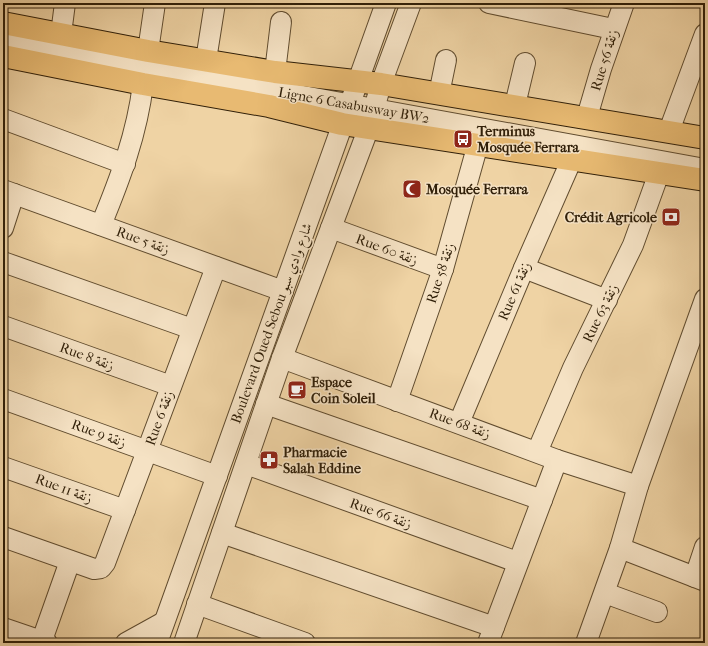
<svg xmlns="http://www.w3.org/2000/svg" width="708" height="646" font-family="'IM FELL French Canon',Amiri,serif">
  <rect width="100%" height="100%" fill="#efd3a4"/>
  <filter id="stains"><feTurbulence type="fractalNoise" baseFrequency=".005" numOctaves="4"/><feColorMatrix values="0 0 0 0 .2 0 0 0 0 .09 0 0 0 0 .02 0 0 0 .5 -.17"/></filter>
  <radialGradient id="worn" r=".72"><stop offset=".6" stop-color="#630" stop-opacity="0"/><stop offset="1" stop-color="#630" stop-opacity=".3"/></radialGradient>
  <g fill="none" stroke-linecap="round" stroke-linejoin="round">
    <g stroke="#604c2f" stroke-width="22">
      <g id="minor">
        <path d="M489 3 613 29"/>
        <path d="M61 34 65 3"/>
        <path d="M3 39 72 54 705 169"/>
        <path d="M148 51 155 3"/>
        <path d="M206 60 215 3"/>
        <path d="M275 72 281 22"/>
        <path d="M439 94 446 60"/>
        <path d="M515 105 525 63"/>
        <path d="M587 117 601 69 624 3"/>
        <path d="M3 119 125 164"/>
        <path d="M669 131 705 34"/>
        <path d="M3 190 283 291"/>
        <path d="M101 225C120 179 137 134 143 84"/>
        <path d="M3 228 14 194"/>
        <path d="M331 228 443 269"/>
        <path d="M3 262 192 329"/>
        <path d="M524 268 607 300"/>
        <path d="M3 326 171 386"/>
        <path d="M282 358 557 460 638 486"/>
        <path d="M3 399 217 476"/>
        <path d="M397 401 443 269 478 144"/>
        <path d="M266 404 542 500"/>
        <path d="M459 423 524 268 571 161"/>
        <path d="M537 452 573 368 633 245 659 173"/>
        <path d="M246 464 517 562"/>
        <path d="M3 467 125 510"/>
        <path d="M222 533 494 627"/>
        <path d="M3 537 94 569 101 568 105 563 216 267"/>
        <path d="M620 548 705 581"/>
        <path d="M695 577 705 547"/>
        <path d="M605 593 657 612"/>
        <path d="M197 604 305 643"/>
        <path d="M3 628 47 643"/>
        <path d="M41 643 70 561"/>
        <path d="M126 643 164 622"/>
        <path d="M157 643 386 3"/>
        <path d="M184 643 282 358 369 127 381 84 411 3"/>
        <path d="M488 643 557 460"/>
        <path d="M586 643 620 548 638 486 705 299"/>
      </g>
    </g>
    <g stroke="#301f08" stroke-width="24">
      <g id="major">
        <path d="M3 23 148 51 275 72 381 84 705 138"/>
        <path d="M3 56 143 84 269 106 342 124 705 180"/>
      </g>
    </g>
    <use href="#minor" stroke="#f5e2c4" stroke-width="20"/>
    <use href="#major" stroke="#e8ba72" stroke-width="22"/>
  </g>
  <defs>
    <g id="bus-square" transform="scale(1)"><rect x="-9" y="-9" width="18" height="18" rx="4" fill="#8f2418" stroke="#f5e2c4"/><path d="M-5-6H5V4H4V6H2V4H-2V6H-4V4H-5ZM-3.5-4V0h7V-4ZM-3.5 1.2v1.5H-2V1.2ZM2 1.2v1.5H3.5V1.2Z" fill="#fff"/></g>
    <g id="mosque-square" transform="scale(1)"><rect x="-9" y="-9" width="18" height="18" rx="4" fill="#8f2418" stroke="#f5e2c4"/><path d="M3.5-4.9A6 6 0 1 0 3.5 4.9A5 5 0 1 1 3.5-4.9Z" fill="#fff"/></g>
    <g id="bank-square" transform="scale(1)"><rect x="-9" y="-9" width="18" height="18" rx="4" fill="#8f2418" stroke="#f5e2c4"/><path d="M-6-4H6V4H-6ZM0-2.3a2.3 2.3 0 1 0 0 4.6a2.3 2.3 0 1 0 0-4.6Z" fill="#fff"/></g>
    <g id="cafe-square" transform="scale(1)"><rect x="-9" y="-9" width="18" height="18" rx="4" fill="#8f2418" stroke="#f5e2c4"/><path d="M-5.5-4.5H6V0H3Q3 3.5 0 3.5H-2.5Q-5.5 3.5-5.5 0ZM3-3.2v2h1.7v-2ZM-6 4.5H4V6H-6Z" fill="#fff"/></g>
    <g id="pharmacy-square" transform="scale(1)"><rect x="-9" y="-9" width="18" height="18" rx="4" fill="#8f2418" stroke="#f5e2c4"/><path d="M-2-6h4v4h4v4h-4v4h-4v-4h-4v-4h4Z" fill="#fff"/></g>
  </defs>
  <g fill-rule="evenodd">
    <use href="#bus-square" x="463" y="139"/>
    <use href="#mosque-square" x="412" y="189"/>
    <use href="#bank-square" x="671" y="217"/>
    <use href="#cafe-square" x="297" y="390"/>
    <use href="#pharmacy-square" x="269" y="460"/>
  </g>
  <g text-anchor="middle" stroke-width="3" stroke-linejoin="round" paint-order="stroke">
    <g font-size="14" fill="#301f08" stroke="#f5e2c4">
      <text transform="translate(604 60) rotate(-73)" y="5">Rue 56 زنقة</text>
      <text transform="translate(354 105) rotate(10)" y="5">Ligne 6 Casabusway BW2</text>
      <text transform="translate(143 240) rotate(20)" y="5">Rue 5 زنقة</text>
      <text transform="translate(387 249) rotate(20)" y="5">Rue 60 زنقة</text>
      <text transform="translate(440 273) rotate(-72)" y="5">Rue 58 زنقة</text>
      <text transform="translate(514 291) rotate(-67)" y="5">Rue 61 زنقة</text>
      <text transform="translate(600 313) rotate(-64)" y="5">Rue 63 زنقة</text>
      <text transform="translate(271 323) rotate(-70)" y="5">Boulevard Oued Sebou شارع وادي سبو</text>
      <text transform="translate(87 356) rotate(20)" y="5">Rue 8 زنقة</text>
      <text transform="translate(159 418) rotate(-70)" y="5">Rue 6 زنقة</text>
      <text transform="translate(460 423) rotate(20)" y="5">Rue 68 زنقة</text>
      <text transform="translate(99 433) rotate(20)" y="5">Rue 9 زنقة</text>
      <text transform="translate(64 488) rotate(20)" y="5">Rue 11 زنقة</text>
      <text transform="translate(381 513) rotate(20)" y="5">Rue 66 زنقة</text>
    </g>
    <g font-size="14" font-weight="bold" fill="#301f08" stroke="#f5e2c4" text-anchor="start">
      <text x="477" y="136">Terminus<tspan x="477" dy="16">Mosquée Ferrara</tspan></text>
      <text x="426" y="194">Mosquée Ferrara</text>
      <text x="657" y="222" text-anchor="end">Crédit Agricole</text>
      <text x="311" y="387">Espace<tspan x="311" dy="16">Coin Soleil</tspan></text>
      <text x="283" y="457">Pharmacie<tspan x="283" dy="16">Salah Eddine</tspan></text>
    </g>
  </g>
  <rect width="708" height="646" fill="none" stroke="#efd3a4" stroke-width="16"/>
  <rect x="4" y="4" width="700" height="638" fill="none" stroke="#301f08" stroke-width="2"/>
  <rect x="8" y="8" width="692" height="630" fill="none" stroke="#301f08"/>
  <rect width="100%" height="100%" filter="url(#stains)"/>
  <rect width="100%" height="100%" fill="url(#worn)"/>
</svg>
